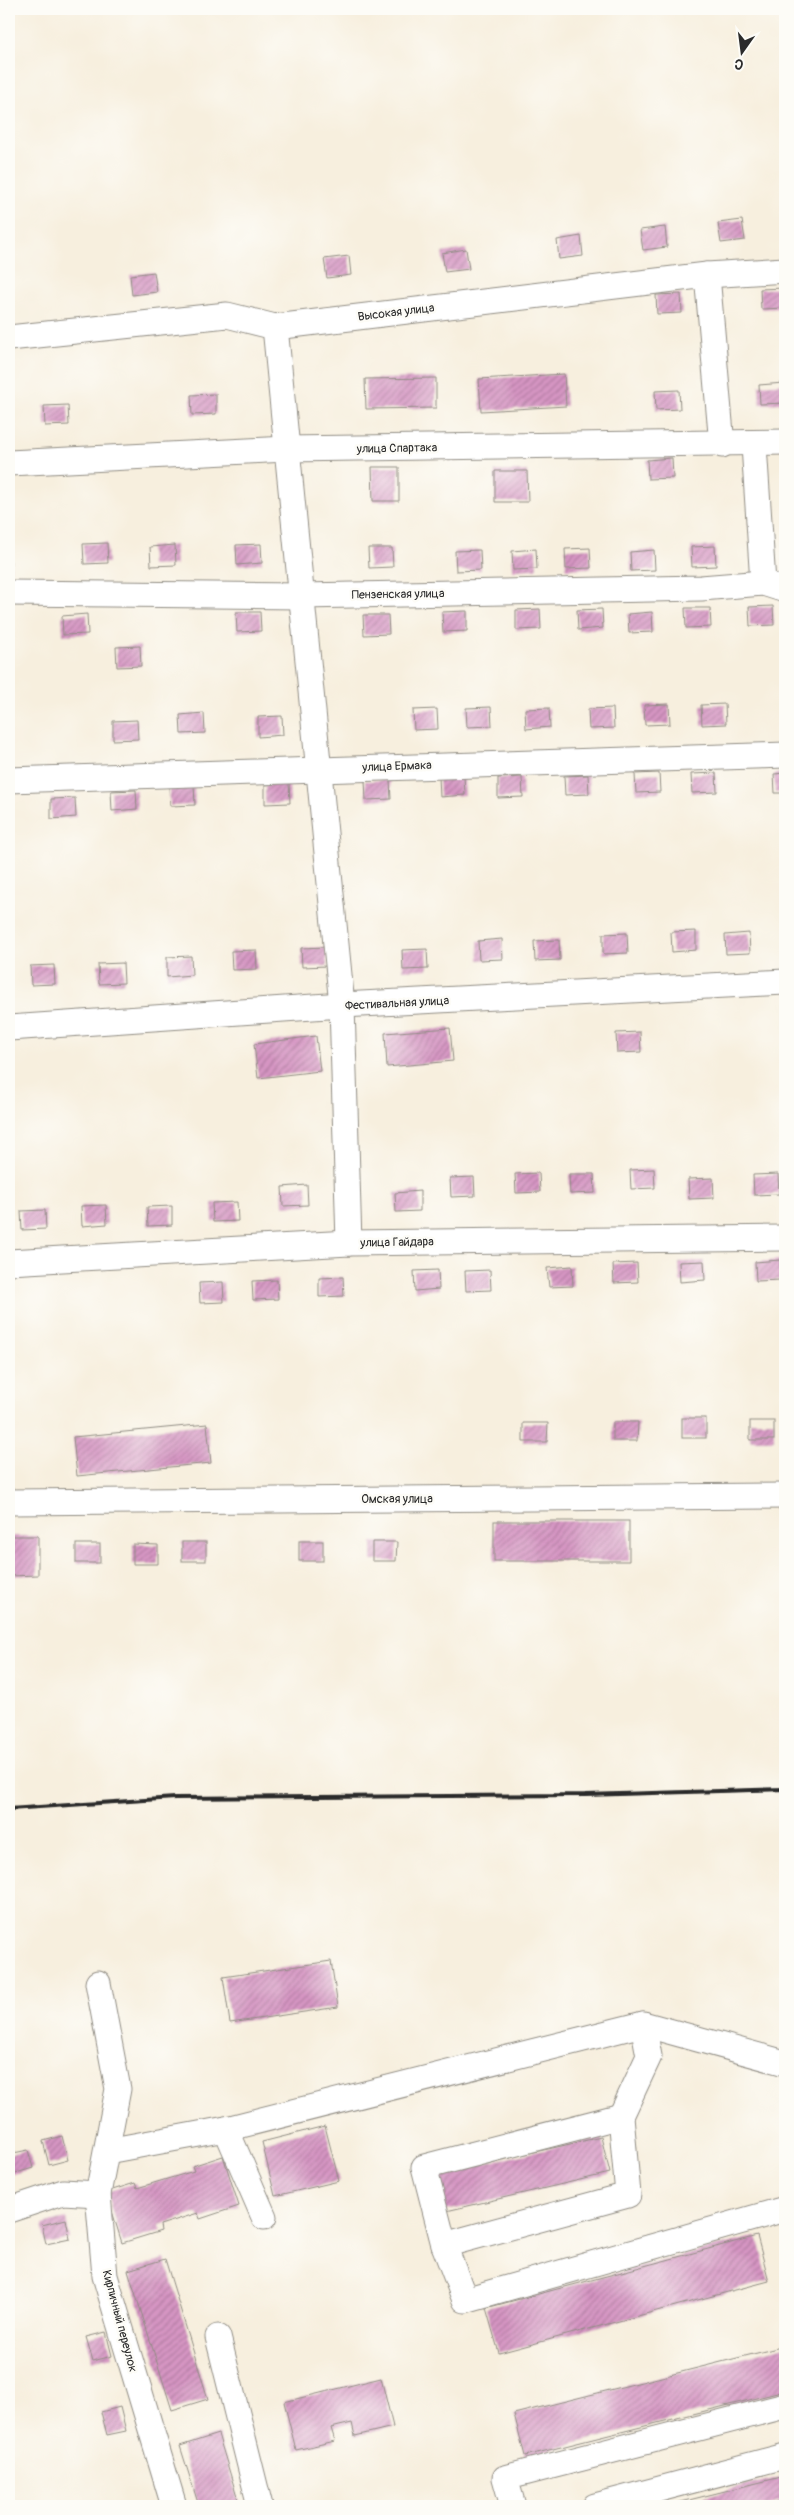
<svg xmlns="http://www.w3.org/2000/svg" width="794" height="2515" font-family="Pangolin,sans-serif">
  <defs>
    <pattern id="building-hatch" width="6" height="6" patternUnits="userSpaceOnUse" patternTransform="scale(1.25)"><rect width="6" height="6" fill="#d695c3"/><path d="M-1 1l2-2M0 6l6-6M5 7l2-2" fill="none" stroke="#ae7a9f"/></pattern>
  </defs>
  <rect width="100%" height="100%" fill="#fdfcf7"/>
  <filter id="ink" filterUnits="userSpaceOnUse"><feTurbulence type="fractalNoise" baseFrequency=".02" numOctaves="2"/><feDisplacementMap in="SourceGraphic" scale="10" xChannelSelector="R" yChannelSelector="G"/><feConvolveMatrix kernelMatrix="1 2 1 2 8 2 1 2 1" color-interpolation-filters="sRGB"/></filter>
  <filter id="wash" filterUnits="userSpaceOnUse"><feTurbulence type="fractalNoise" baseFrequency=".0096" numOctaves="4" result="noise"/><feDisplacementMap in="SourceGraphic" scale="20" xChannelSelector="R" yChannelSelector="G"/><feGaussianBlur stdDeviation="1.12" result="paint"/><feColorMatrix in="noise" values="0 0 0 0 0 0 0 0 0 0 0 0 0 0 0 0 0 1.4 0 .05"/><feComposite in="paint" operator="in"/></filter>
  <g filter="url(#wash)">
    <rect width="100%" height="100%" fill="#f7efde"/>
    <g id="blocks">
      <g fill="url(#building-hatch)">
        <path d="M742 220 745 240 721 243 718 223Z"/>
        <path d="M665 227 667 247 643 250 640 230Z"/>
        <path d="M581 236 583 256 559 259 557 240Z"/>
        <path d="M466 249 469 269 445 272 442 253Z"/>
        <path d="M349 256 351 275 327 278 324 259Z"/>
        <path d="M154 272 157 292 132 295 130 275Z"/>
        <path d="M785 288V308L761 309 760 289Z"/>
        <path d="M681 294 682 313 657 314 656 295Z"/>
        <path d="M564 374 566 406 481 411 479 379Z"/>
        <path d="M436 378V408L366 409 365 379Z"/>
        <path d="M784 383 785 403 760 404 759 385Z"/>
        <path d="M679 390 680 409 656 410 655 391Z"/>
        <path d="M216 394V414L192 415 191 395Z"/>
        <path d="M68 405 69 425 45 426 44 406Z"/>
        <path d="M672 458 673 478 648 479 647 460Z"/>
        <path d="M372 467H399V501H373Z"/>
        <path d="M495 471H527L528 502H495Z"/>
        <path d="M107 543 108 563 84 564 83 544Z"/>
        <path d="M261 544 262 563 237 565 236 545Z"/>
        <path d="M175 545 176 565 151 566 150 547Z"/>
        <path d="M715 546 716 566 692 567 691 547Z"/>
        <path d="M9 548H10L11 570H9Z"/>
        <path d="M368 548H392L393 567 369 568Z"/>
        <path d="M590 548 591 568 566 569 565 549Z"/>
        <path d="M536 549 537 569 513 570 512 551Z"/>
        <path d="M480 550 481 570 456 571 455 551Z"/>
        <path d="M654 550 655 570 631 571 630 552Z"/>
        <path d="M773 606 774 625 750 626 749 607Z"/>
        <path d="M685 608H710L711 627 686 628Z"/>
        <path d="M540 609 541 629 516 630V610Z"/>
        <path d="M602 609 603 628 578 630 577 610Z"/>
        <path d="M467 611V631L443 632 442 612Z"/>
        <path d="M236 612H260L261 631 237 632Z"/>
        <path d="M652 612 653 632 629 633 628 614Z"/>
        <path d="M9 613H12L13 633H9Z"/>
        <path d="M87 614 88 634 63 635 62 616Z"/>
        <path d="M363 615H388L389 634 364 635Z"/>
        <path d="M140 646 141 666 117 667 116 647Z"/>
        <path d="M669 704 670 724 645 725 644 705Z"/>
        <path d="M725 704 726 724 702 725 701 705Z"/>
        <path d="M491 707 492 726 467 727 466 708Z"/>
        <path d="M549 708 550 727 526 729 525 709Z"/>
        <path d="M613 708 614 728 589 729 588 709Z"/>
        <path d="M437 709 438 729 414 730 413 710Z"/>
        <path d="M204 713 205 733 181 734 180 715Z"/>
        <path d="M282 716 283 735 258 737V717Z"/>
        <path d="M137 720 138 739 113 740V721Z"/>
        <path d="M659 773 660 792 636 793 635 774Z"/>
        <path d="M716 773 717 792 692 793 691 774Z"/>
        <path d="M785 773V793H775L774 774Z"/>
        <path d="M588 775 589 794 565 795 564 776Z"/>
        <path d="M464 776 465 795 440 797 439 777Z"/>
        <path d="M522 777 523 797 498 798V778Z"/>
        <path d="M390 780 391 799 366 800 365 781Z"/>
        <path d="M289 783 290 803 265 804V785Z"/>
        <path d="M194 785 195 805 170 806 169 787Z"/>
        <path d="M136 790 137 809 112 811 111 791Z"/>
        <path d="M75 798 76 817 51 819V799Z"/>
        <path d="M696 931V950L672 952 671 932Z"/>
        <path d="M627 933 628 953 603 954V934Z"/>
        <path d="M749 933 750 953 726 954 725 935Z"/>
        <path d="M502 939 503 959 479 960 478 941Z"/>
        <path d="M559 940 560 960 535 961 534 941Z"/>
        <path d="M326 947 327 966 302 967 301 948Z"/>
        <path d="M427 949 428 969 403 970 402 950Z"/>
        <path d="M256 950 257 969 232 970 231 951Z"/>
        <path d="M191 956 192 975 167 977V957Z"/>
        <path d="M123 963 124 983 99 984 98 964Z"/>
        <path d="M54 965 55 984 31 985 30 966Z"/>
        <path d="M450 1028 453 1061 387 1067 385 1033Z"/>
        <path d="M640 1032 641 1052 617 1053 616 1033Z"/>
        <path d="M316 1036 320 1071 258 1078 254 1044Z"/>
        <path d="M654 1169 655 1188 631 1189 630 1170Z"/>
        <path d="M539 1173 540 1192 516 1193 515 1174Z"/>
        <path d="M569 1174H594L595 1193 570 1194Z"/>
        <path d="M778 1174 779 1194 754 1195 753 1175Z"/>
        <path d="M474 1177 475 1196 451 1197 450 1178Z"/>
        <path d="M713 1178 714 1198 689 1199 688 1179Z"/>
        <path d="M307 1185 308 1205 283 1206 282 1187Z"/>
        <path d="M420 1191V1211L396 1212 395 1193Z"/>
        <path d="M237 1202 238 1221 213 1222 212 1203Z"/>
        <path d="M106 1205 107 1224 82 1226 81 1206Z"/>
        <path d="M172 1206V1225L148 1226 147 1207Z"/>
        <path d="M45 1210 46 1229 22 1230 21 1211Z"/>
        <path d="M780 1260 781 1280 756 1281 755 1262Z"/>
        <path d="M704 1261 705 1280 680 1282 679 1262Z"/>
        <path d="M637 1263 638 1282 614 1283 613 1264Z"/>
        <path d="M572 1266 573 1286 549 1287 547 1268Z"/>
        <path d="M438 1270 439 1289 415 1291 414 1271Z"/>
        <path d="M490 1270 491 1290 466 1291 465 1271Z"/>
        <path d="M343 1277 344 1296 319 1297V1278Z"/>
        <path d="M277 1280 278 1299 253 1300 252 1281Z"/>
        <path d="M223 1282 224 1302 200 1303 199 1283Z"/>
        <rect x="682" y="1418" width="24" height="20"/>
        <rect x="750" y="1421" width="24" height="19"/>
        <path d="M613 1422H638L637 1441H613Z"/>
        <path d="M523 1423H548L547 1442H523Z"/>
        <path d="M207 1424 211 1463 77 1476 73 1437Z"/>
        <rect x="494" y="1521" width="135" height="40"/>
        <path d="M9 1536H38V1575L9 1576Z"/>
        <rect x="299" y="1541" width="24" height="20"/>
        <rect x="182" y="1542" width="24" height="19"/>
        <path d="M372 1542H397L396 1561H372Z"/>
        <rect x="76" y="1544" width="24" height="19"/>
        <path d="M133 1544 158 1545V1564H133Z"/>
        <path d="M331 1961 338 2007 230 2023 223 1977Z"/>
        <path d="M325 2126 339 2181 275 2196 262 2142Z"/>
        <path d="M62 2136 68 2160 49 2165 43 2141Z"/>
        <path d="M601 2137 610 2173 442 2212 433 2175Z"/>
        <path d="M28 2150 33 2168 9 2175V2154Z"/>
        <path d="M223 2156 239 2206 200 2219 198 2213 160 2225 161 2231 122 2243 106 2192 135 2183 137 2188 194 2171 192 2166Z"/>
        <path d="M66 2219 70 2239 46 2244 42 2225Z"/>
        <path d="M757 2236 769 2281 499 2353 486 2308Z"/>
        <path d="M165 2259 208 2399 172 2410 128 2270Z"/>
        <path d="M9 2268 13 2281 9 2282Z"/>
        <path d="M106 2332 112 2356 93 2361 86 2337Z"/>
        <path d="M785 2346V2391L525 2456 514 2414Z"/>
        <path d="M381 2378 393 2427 355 2436 352 2423 331 2428 335 2441 296 2450 284 2402Z"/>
        <path d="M120 2407 126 2431 107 2435 101 2412Z"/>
        <path d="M218 2434 240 2506H199L180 2446Z"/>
        <path d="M785 2476V2501L765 2506H665Z"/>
      </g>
    </g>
  </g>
  <g filter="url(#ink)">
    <use href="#blocks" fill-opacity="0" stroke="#918d84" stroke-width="1"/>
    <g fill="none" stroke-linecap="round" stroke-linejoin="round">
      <g stroke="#918d84" stroke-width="27">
        <g id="minor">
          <path d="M707 275 722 445"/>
          <path d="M275 327 342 1005 349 1243"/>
          <path d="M9 338 227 315 275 327 707 275 785 270"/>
          <path d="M754 445 763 583"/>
          <path d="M9 463 287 449 785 442"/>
          <path d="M9 593 303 596 701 588 763 583 785 590"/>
          <path d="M9 780 785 755"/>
          <path d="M9 1028 342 1005 785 982"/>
          <path d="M9 1262 349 1243 785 1238"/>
          <path d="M9 1502 785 1496"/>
          <path d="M98 1983 118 2089 98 2194 105 2276 174 2506"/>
          <path d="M643 2024 649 2056 621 2116 628 2195 444 2245 465 2300 785 2209"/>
          <path d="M226 2129 264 2217"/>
          <path d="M107 2151 226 2129 643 2024 785 2063"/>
          <path d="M9 2210 63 2192 98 2194"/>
          <path d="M444 2245 424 2167 621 2116"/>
          <path d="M218 2337 260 2506"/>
          <path d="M513 2506 505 2478 785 2406"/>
          <path d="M595 2506 785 2456"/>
        </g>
      </g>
      <use href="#minor" stroke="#fff" stroke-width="25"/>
      <path stroke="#2b2b2b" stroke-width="4" d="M9 1809 175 1798 586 1795 785 1789"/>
    </g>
  </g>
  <g text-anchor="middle" stroke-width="5" stroke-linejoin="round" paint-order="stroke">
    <g font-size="12" fill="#2b2b2b" stroke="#fdfcf7">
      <text transform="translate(396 312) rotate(-7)" y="4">Высокая улица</text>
      <text transform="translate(397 448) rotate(-1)" y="4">улица Спартака</text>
      <text transform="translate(398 594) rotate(-1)" y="4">Пензенская улица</text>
      <text transform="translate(397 766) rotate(-2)" y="4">улица Ермака</text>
      <text transform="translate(397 1003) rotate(-3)" y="4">Фестивальная улица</text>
      <text transform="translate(397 1242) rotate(-1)" y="4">улица Гайдара</text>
      <text x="397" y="1503">Омская улица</text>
      <text transform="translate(120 2321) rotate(75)" y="4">Кирпичный переулок</text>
    </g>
  </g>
  <rect width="794" height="2515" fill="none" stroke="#fdfcf7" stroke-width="30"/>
  <g transform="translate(742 52) rotate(194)" stroke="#fdfcf7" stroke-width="4" paint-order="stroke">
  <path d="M0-4L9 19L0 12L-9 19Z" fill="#2b2b2b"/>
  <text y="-8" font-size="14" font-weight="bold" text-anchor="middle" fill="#2b2b2b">С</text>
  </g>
</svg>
